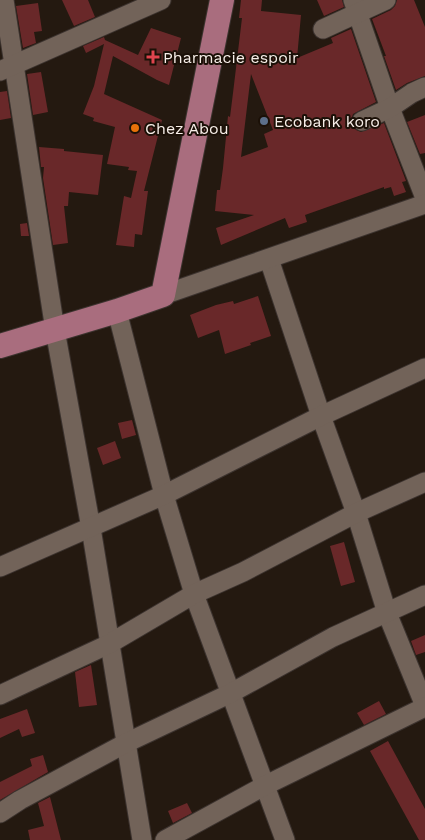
<svg xmlns="http://www.w3.org/2000/svg" width="425" height="840" font-family="'Work Sans',sans-serif">
  <rect width="100%" height="100%" fill="#241910"/>
  <g fill="#692829" fill-rule="evenodd">
    <path d="M62 0H88L95 17 74 26Z"/>
    <path d="M241 0H262L261 11 301 15 297 58 333 43 331 38 351 29 376 102 353 114 351 120 352 125 356 130 361 132 384 123 406 181 402 182 406 192 394 196 391 187 384 189V187L305 215 307 222 289 228 285 218 221 245 216 228 254 215 215 211 217 190H220L223 168 228 116 230 117 233 93 242 18H239ZM251 74 273 130 264 134 268 147 241 157Z"/>
    <path d="M317 0H342L344 7 324 16Z"/>
    <path d="M397 0H414L425 27V76L407 83 396 90 384 56H386L372 19 391 10 395 6Z"/>
    <path d="M38 3 42 31 34 32 36 43 23 48 16 6Z"/>
    <path d="M151 28 181 38 169 85 157 80 113 56 104 94 162 120 144 191H148L142 235 135 234 134 247 116 245 124 196 131 198 137 171 128 170 129 167 107 164 115 127 93 121 94 118 83 114 94 86 104 44 86 53 83 46 104 37 105 40 138 55Z"/>
    <path d="M41 72 48 112 33 115 27 74Z"/>
    <path d="M7 91 11 118 0 120V92Z"/>
    <path d="M425 115V153L420 154 407 122Z"/>
    <path d="M39 147 64 149V151L103 155 98 195 69 192 68 206H64L68 243 53 245 43 178 44 167H41Z"/>
    <path d="M27 223 29 236H21L20 224Z"/>
    <path d="M258 296 271 336 250 343 251 345 225 354 219 330 198 338 190 315 216 305 233 301 234 304Z"/>
    <path d="M132 420 136 435 122 439 118 423Z"/>
    <path d="M115 441 121 458 103 465 97 448Z"/>
    <path d="M344 542 355 582 341 586 330 546Z"/>
    <path d="M425 635V652L416 655 411 641Z"/>
    <path d="M91 665 97 705 79 707 75 672Z"/>
    <path d="M379 701 386 714 364 725 357 713Z"/>
    <path d="M27 709 35 733 22 737 19 729 0 738V719Z"/>
    <path d="M388 741 425 809V840H419L370 751Z"/>
    <path d="M43 755 48 772 0 800V782L32 766 30 759Z"/>
    <path d="M50 797 61 840H30L28 830 44 826 38 803Z"/>
    <path d="M187 803 192 813 173 823 168 811Z"/>
  </g>
  <g fill="none" stroke-linecap="round" stroke-linejoin="round">
    <g stroke="#3c332f" stroke-width="21">
      <g id="minor">
        <path d="M4 0 55 330 91 528 142 840"/>
        <path d="M353 0 390 108 425 198"/>
        <path d="M323 29 386 0"/>
        <path d="M0 71 161 0"/>
        <path d="M362 121 390 108 412 93 425 87"/>
        <path d="M269 259 321 416 356 513 387 613 425 706"/>
        <path d="M163 295 425 204"/>
        <path d="M117 311 164 495 194 594 285 840"/>
        <path d="M0 567 164 495 321 416 425 368"/>
        <path d="M0 695 109 644 194 594 243 572 356 513 425 482"/>
        <path d="M0 813 20 800 126 743 231 693 333 637 425 595"/>
        <path d="M165 840 264 786 425 707"/>
      </g>
    </g>
    <g stroke="#3c332f" stroke-width="26">
      <path id="major" d="M0 346 117 311 163 295 222 0"/>
    </g>
    <use href="#minor" stroke="#726359" stroke-width="19"/>
    <use href="#major" stroke="#a96d7e" stroke-width="24"/>
  </g>
  <path fill="#e0444e" stroke="#1b1007" stroke-width="2" d="M150.5 49.5h5v5h5v5h-5v5h-5v-5h-5v-5h5z"/>
  <circle fill="#5c6f8a" stroke="#1b1007" stroke-width="2" cx="264" cy="121" r="5"/>
  <circle fill="#e8710a" stroke="#1b1007" stroke-width="2" cx="135" cy="128" r="5"/>
  <g text-anchor="middle" stroke-width="4" stroke-linejoin="round" paint-order="stroke">
    <g font-size="16" fill="#f7eee8" stroke="#1b1007" text-anchor="start">
      <text x="163" y="63">Pharmacie espoir</text>
      <text x="274" y="127">Ecobank koro</text>
      <text x="145" y="134">Chez Abou</text>
    </g>
  </g>
</svg>
